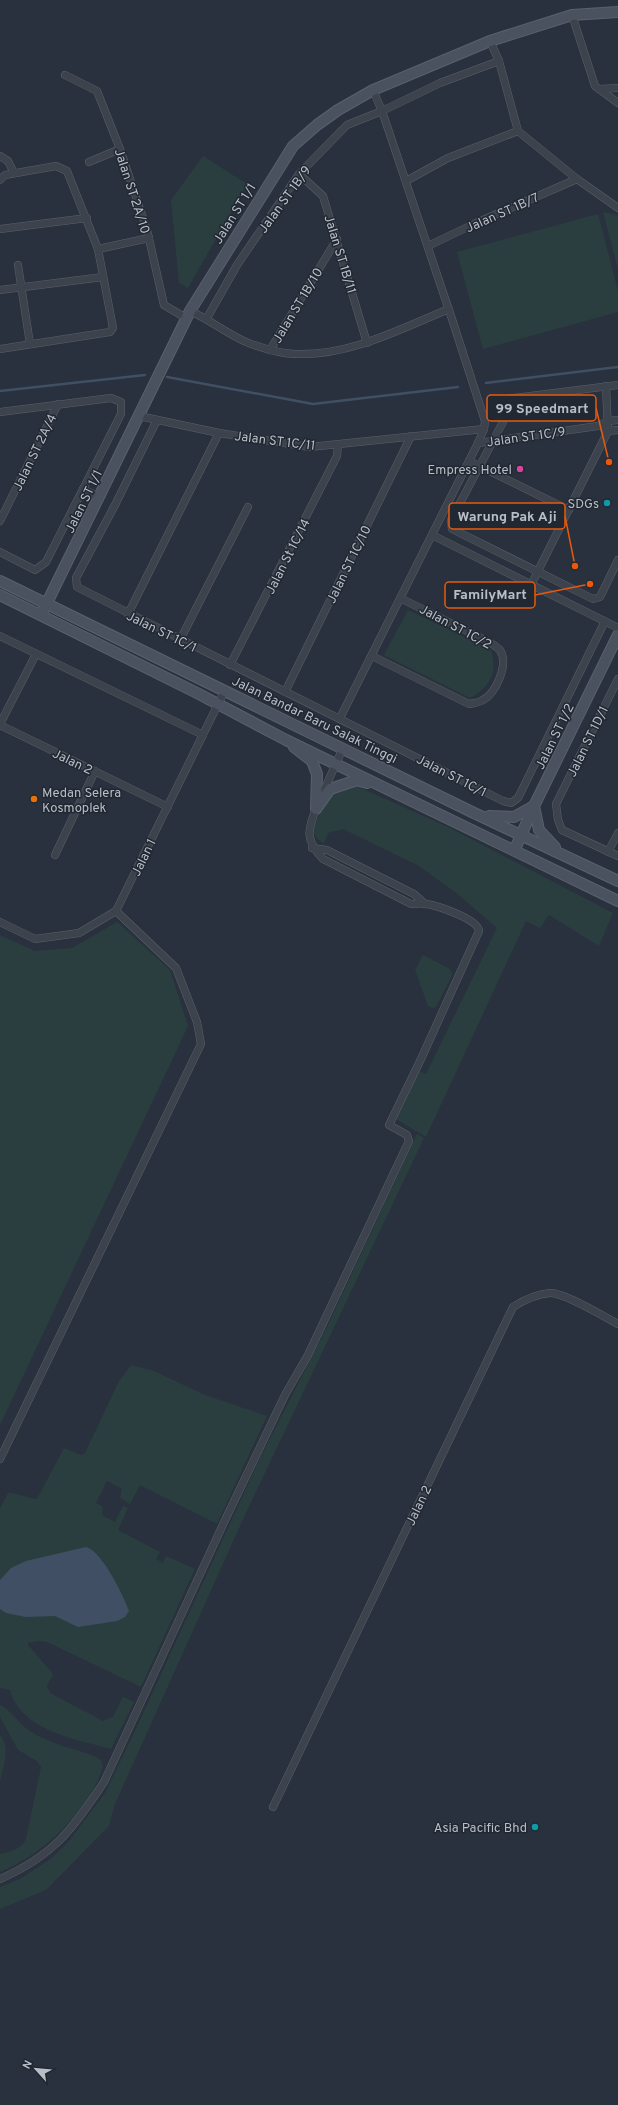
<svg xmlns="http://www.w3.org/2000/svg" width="618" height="2105" font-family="Overpass,sans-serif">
  <rect width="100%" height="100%" fill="#28313d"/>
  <g fill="#2b3e3f">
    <path d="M203 156 247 184 188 288 179 283 171 200Z"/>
    <path d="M603 212 618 215V269Z"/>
    <path d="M598 214 618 291V312L483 349 457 252Z"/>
    <path d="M408 610 491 650C498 673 490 687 470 698L384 655Z"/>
    <path d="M352 784 448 827 613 913 599 946 549 915 540 928 526 921 426 1137 396 1119 419 1071 426 1074 497 928 455 892 419 866 343 829 328 833 324 844C321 842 315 837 314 833 312 827 327 797 332 793 337 789 346 786 352 784Z"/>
    <path d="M117 922 170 970 188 1026 0 1425V935L35 951 72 948Z"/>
    <path d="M423 955 450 969 452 975 436 1007 433 1008 428 1006 415 970Z"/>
    <path d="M417 1134 424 1138 244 1517 115 1804 109 1826 46 1890 0 1909V1887L20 1879 52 1858 69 1841 105 1793 134 1733 260 1458 328 1325Z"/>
    <path d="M131 1365 154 1371 205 1395 267 1416 217 1524 140 1485 130 1504 120 1498 122 1489 107 1481 96 1503 103 1507 102 1515 115 1522 123 1506 128 1508 118 1530 160 1552 156 1559 163 1563 166 1556 195 1569 141 1687 47 1642 38 1641 28 1643V1645L53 1674 47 1686 50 1693 103 1721 113 1717 123 1697 134 1702 111 1749C76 1739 21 1731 10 1690L0 1688V1508L8 1493C18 1493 27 1498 37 1499L64 1448 81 1455 85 1453 119 1381Z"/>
    <path d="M0 1705C8 1707 20 1725 30 1731 49 1744 73 1748 94 1756L101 1760 103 1766C91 1810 41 1856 0 1872V1854C11 1851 21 1850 26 1839L41 1767 37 1761 18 1750 0 1717Z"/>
    <path d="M0 1735C11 1748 3 1767 0 1782Z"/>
  </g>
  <path fill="#404f64" d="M86 1547C102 1551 123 1595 129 1611L125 1617 117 1621 78 1627 55 1616 26 1617 6 1613 0 1609V1580L11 1568 26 1561Z"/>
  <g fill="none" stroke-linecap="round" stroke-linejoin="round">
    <g stroke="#404f64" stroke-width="2.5">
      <path d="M167 377 313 404 458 387"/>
      <path d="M486 383 618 367"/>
      <path d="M0 391 145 375"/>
    </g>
    <g stroke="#5a616b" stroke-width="8">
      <g id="street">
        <path d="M572 15 595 86 618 103"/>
        <path d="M490 41 499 61 518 131 577 179 618 208"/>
        <path d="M65 75 97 91 120 149 147 230 164 305 186 318"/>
        <path d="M599 89 618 88"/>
        <path d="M0 156 8 161 14 173"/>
        <path d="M89 162 120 149"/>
        <path d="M299 174 323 196 367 343"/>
        <path d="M0 180 5 175 56 166 67 171 98 249 113 328 110 332 0 349"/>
        <path d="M406 181 448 158 518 131"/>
        <path d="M0 229 87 218"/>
        <path d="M428 246 476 223 577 179"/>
        <path d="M98 249 149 238"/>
        <path d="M18 265 30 344"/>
        <path d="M0 290 103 277"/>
        <path d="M190 311C211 320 231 337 251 344 265 349 281 354 296 354 350 356 400 329 449 309"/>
        <path d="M207 318 237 265 299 174 347 125 382 111 440 83 499 61"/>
        <path d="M270 350 337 239"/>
        <path d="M618 385 498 400 503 422 451 520 452 529 593 599 600 597 618 560"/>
        <path d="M0 412 111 398 121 402V414L83 489 99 497"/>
        <path d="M139 416 219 433 310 447 484 429"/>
        <path d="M157 420 115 505 76 578 77 587 503 801 511 803 518 798 605 621"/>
        <path d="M604 429 608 431 618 430"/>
        <path d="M478 443 598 426 608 421 618 420"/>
        <path d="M469 461 569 510"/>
        <path d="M0 521 58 404"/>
        <path d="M432 535 618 628"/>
        <path d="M0 552 35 570 46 562 83 489"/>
        <path d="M531 585 608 431 606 386"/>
        <path d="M128 614 219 433"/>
        <path d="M0 636 203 735"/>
        <path d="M180 640 248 507"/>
        <path d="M372 656 469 704C473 703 478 703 481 701 496 695 509 664 500 650 497 647 491 643 487 641L400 598"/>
        <path d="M230 665 337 456 338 445"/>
        <path d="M618 679 556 804 558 820 562 830 618 856"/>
        <path d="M285 692 411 436"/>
        <path d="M340 718 478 443 484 429 485 421 452 319 382 111 373 90"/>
        <path d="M0 724 36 654"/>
        <path d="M0 725 168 807"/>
        <path d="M321 797 343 748"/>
        <path d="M312 848 327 850 414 894 425 904"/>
        <path d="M608 852 618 833"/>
        <path d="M55 855 95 771"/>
        <path d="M0 922 35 939 79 933 116 911 225 690"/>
        <path d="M0 1459 201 1044 197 1022 176 968 116 911"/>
        <path d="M273 1807 513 1307C524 1300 536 1294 550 1293 563 1292 605 1317 618 1324"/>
        <path d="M0 1879C53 1856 73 1829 104 1782L226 1518 285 1395 308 1355 409 1141 407 1135 389 1125 421 1059 479 931C478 919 438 906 427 904 421 903 416 904 411 904L323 859C304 839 308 830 317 806"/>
      </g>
    </g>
    <g stroke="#5a616b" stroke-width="12">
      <g id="secondary">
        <path d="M0 581 474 813 618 881"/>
        <path d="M0 595 197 693 286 740 618 901"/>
        <path d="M41 615 190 311 293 146 317 125 338 110 373 90 490 41 572 15 618 12"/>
        <path d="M294 747 312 761 317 774 316 807"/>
        <path d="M534 806 539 830 555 847"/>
        <path d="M316 809 330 789 357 780 367 783"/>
        <path d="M489 816 514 817 534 806"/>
        <path d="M515 849 534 806 618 635"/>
      </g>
    </g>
    <use href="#street" stroke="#3c434d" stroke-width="7"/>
    <use href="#secondary" stroke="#4a5260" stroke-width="10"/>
  </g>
  <circle fill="#d1479c" stroke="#212832" stroke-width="1.5" cx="520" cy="469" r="4"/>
  <g fill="#0f9aa8" stroke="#212832" stroke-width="1.5">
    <circle cx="607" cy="503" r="4"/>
    <circle cx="535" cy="1827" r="4"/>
  </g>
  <circle fill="#e8710a" stroke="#212832" stroke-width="1.5" cx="34" cy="799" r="4"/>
  <g text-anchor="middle" stroke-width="3" stroke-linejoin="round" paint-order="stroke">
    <g font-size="13" fill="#b8bec8" stroke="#212832">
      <text transform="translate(133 191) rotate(72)" y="5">Jalan ST 2A/10</text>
      <text transform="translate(284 199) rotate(-54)" y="5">Jalan ST 1B/9</text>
      <text transform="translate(502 212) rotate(-24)" y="5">Jalan ST 1B/7</text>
      <text transform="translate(234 213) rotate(-58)" y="5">Jalan ST 1/1</text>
      <text transform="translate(341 254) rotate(73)" y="5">Jalan ST 1B/11</text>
      <text transform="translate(297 305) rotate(-59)" y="5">Jalan ST 1B/10</text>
      <text transform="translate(526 436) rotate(-8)" y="5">Jalan ST 1C/9</text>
      <text transform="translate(275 440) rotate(7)" y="5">Jalan ST 1C/11</text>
      <text transform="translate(34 452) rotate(-64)" y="5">Jalan ST 2A/4</text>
      <text transform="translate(83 501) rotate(-64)" y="5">Jalan ST 1/1</text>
      <text transform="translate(287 556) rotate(-63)" y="5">Jalan St 1C/14</text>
      <text transform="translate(348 564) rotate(-64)" y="5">Jalan ST 1C/10</text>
      <text transform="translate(456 626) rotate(28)" y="5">Jalan ST 1C/2</text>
      <text transform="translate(162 631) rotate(26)" y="5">Jalan ST 1C/1</text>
      <text transform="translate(315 719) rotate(26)" y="5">Jalan Bandar Baru Salak Tinggi</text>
      <text transform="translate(554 736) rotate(-64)" y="5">Jalan ST 1/2</text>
      <text transform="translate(587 741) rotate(-64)" y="5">Jalan ST 1D/1</text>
      <text transform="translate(73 761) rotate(26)" y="5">Jalan 2</text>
      <text transform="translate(452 775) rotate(27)" y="5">Jalan ST 1C/1</text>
      <text transform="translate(143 857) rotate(-64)" y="5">Jalan 1</text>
      <text transform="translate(418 1505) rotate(-64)" y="5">Jalan 2</text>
    </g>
    <g font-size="13" fill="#b8bec8" stroke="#212832" text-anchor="end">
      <text x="512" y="474">Empress Hotel</text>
      <text x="599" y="508">SDGs</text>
      <text x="42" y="797" text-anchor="start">Medan Selera<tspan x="42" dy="15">Kosmoplek</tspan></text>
      <text x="527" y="1832">Asia Pacific Bhd</text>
    </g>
  </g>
  <path fill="none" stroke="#e8590c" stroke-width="1.5" d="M609 462L596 408M575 566L565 516M590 584L535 595"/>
  <g fill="#e8590c" stroke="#212832" stroke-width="1.5">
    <circle cx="609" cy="462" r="4"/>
    <circle cx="575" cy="566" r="4"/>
    <circle cx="590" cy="584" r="4"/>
  </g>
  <g fill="#212832" stroke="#e8590c" stroke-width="1.5">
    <rect x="487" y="395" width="109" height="26" rx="4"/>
    <rect x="449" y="503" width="116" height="26" rx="4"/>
    <rect x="445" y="582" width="90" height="26" rx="4"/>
  </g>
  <g font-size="14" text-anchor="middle" font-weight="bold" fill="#b8bec8">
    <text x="542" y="413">99 Speedmart</text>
    <text x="507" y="521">Warung Pak Aji</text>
    <text x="490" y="599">FamilyMart</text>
  </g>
  <g transform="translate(36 2069) rotate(297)" stroke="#212832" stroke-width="3" paint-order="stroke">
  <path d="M0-3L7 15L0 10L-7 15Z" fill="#b8bec8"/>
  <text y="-6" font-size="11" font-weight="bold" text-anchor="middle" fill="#b8bec8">N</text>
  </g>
</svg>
